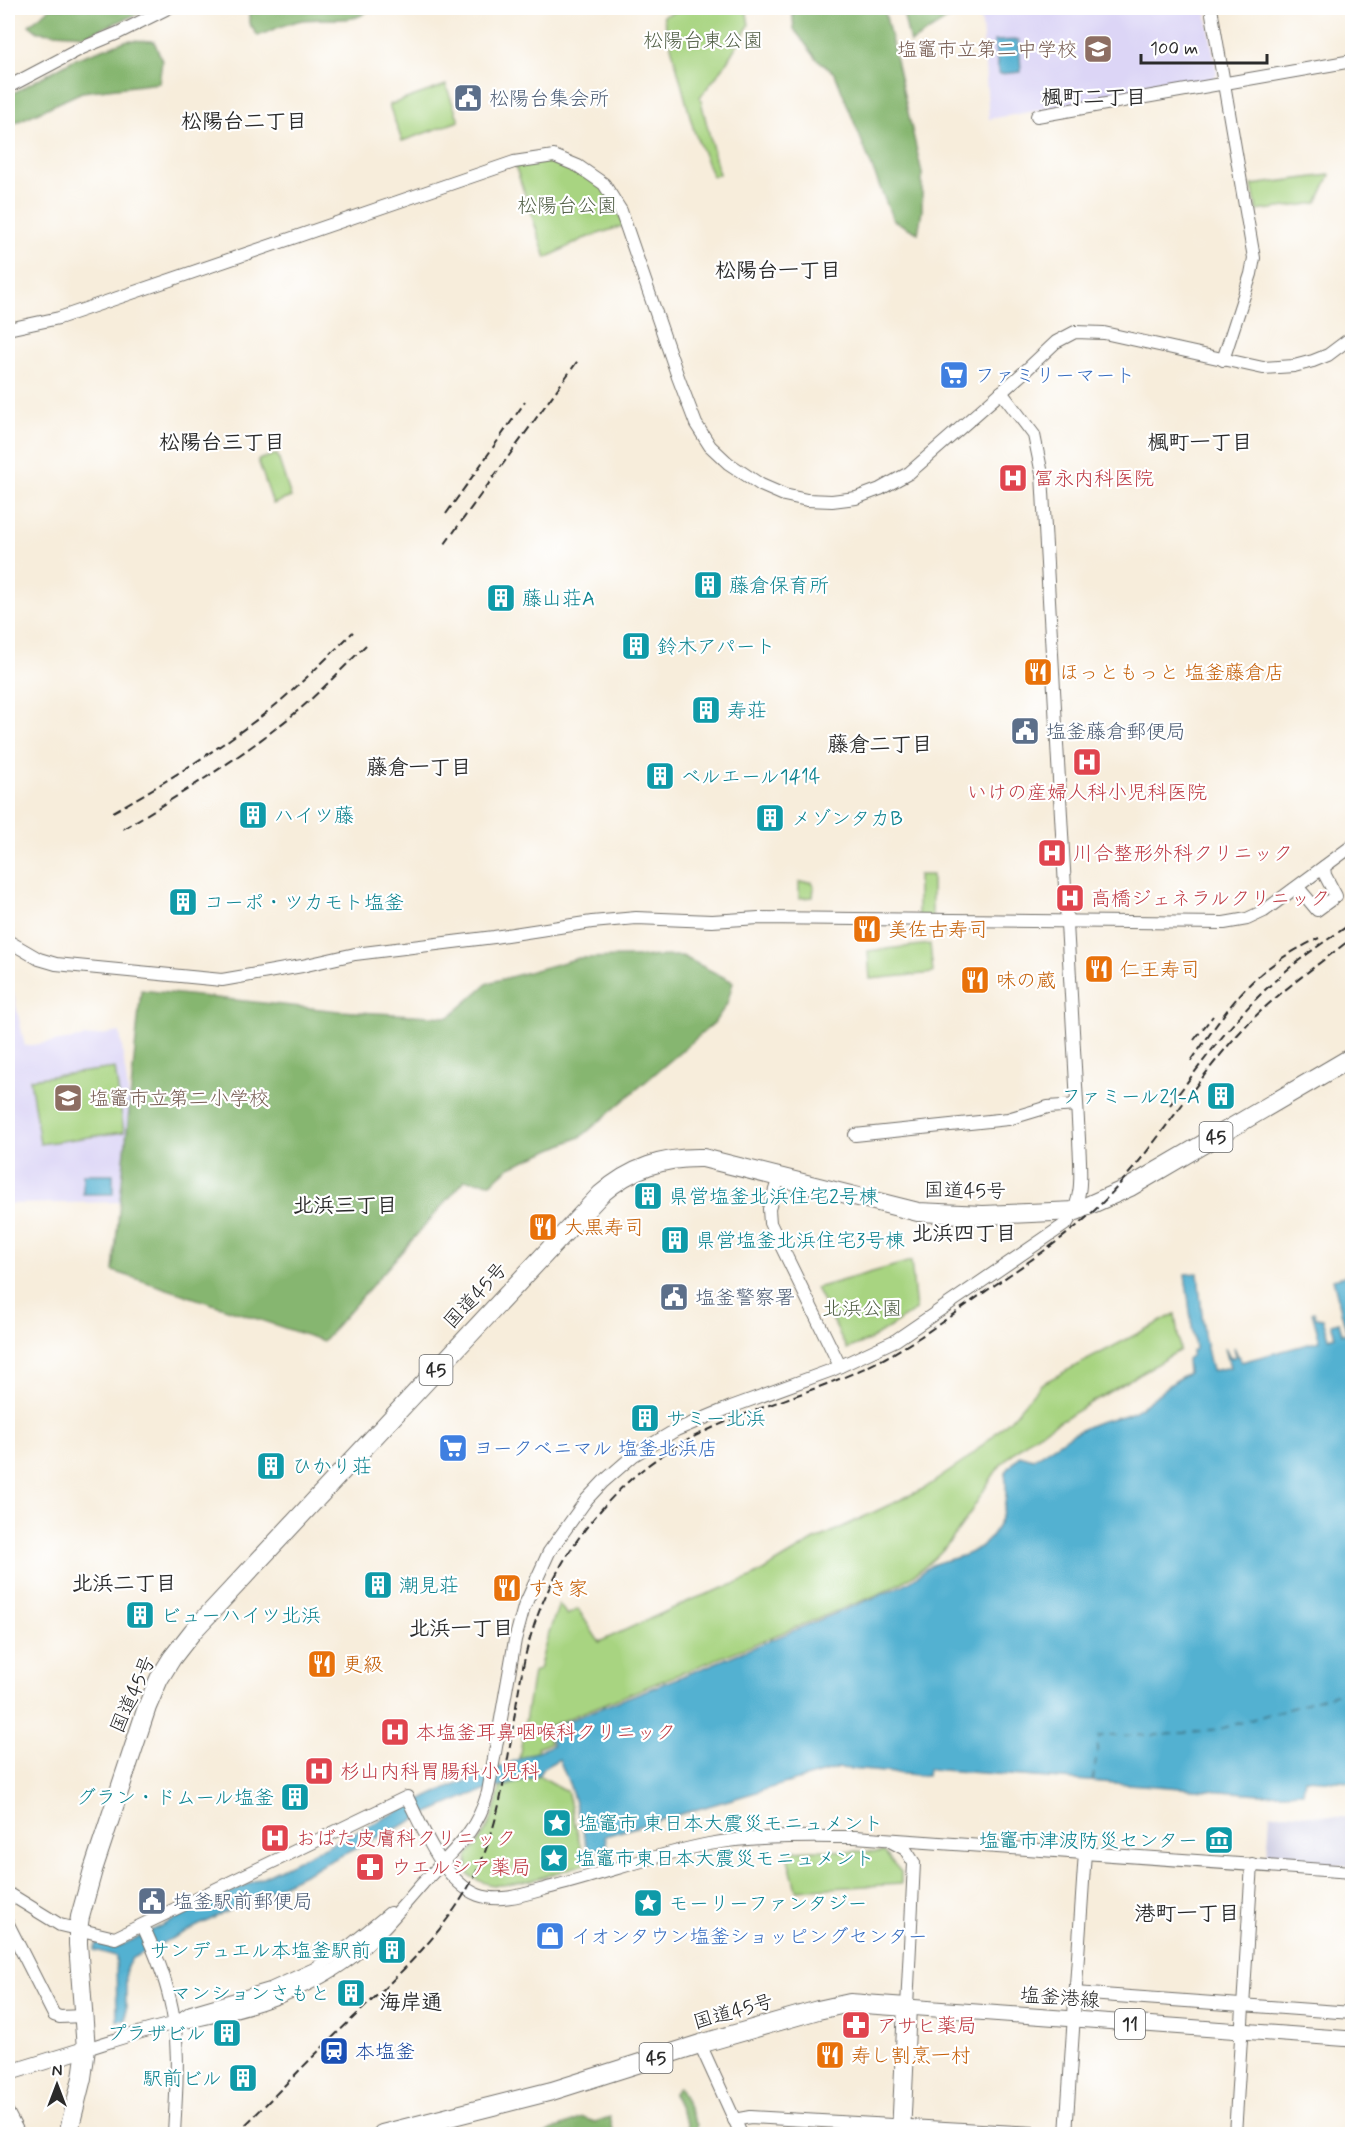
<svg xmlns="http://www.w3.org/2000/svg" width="1360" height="2142" font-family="Mynerve,'Klee One',sans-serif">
  <rect width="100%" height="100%" fill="#fff"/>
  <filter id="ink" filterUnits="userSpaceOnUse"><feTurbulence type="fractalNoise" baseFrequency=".0167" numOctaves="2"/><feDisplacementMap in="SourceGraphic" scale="12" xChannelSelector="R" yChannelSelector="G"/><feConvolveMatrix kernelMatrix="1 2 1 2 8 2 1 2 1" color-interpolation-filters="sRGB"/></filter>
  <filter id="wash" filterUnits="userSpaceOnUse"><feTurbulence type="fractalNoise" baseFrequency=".008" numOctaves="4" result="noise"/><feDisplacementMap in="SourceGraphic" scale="24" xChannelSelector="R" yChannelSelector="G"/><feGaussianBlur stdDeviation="1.35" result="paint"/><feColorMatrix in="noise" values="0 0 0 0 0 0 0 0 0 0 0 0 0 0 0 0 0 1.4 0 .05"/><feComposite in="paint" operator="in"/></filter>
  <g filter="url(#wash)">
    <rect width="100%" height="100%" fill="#f7eddb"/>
    <g fill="#dcd5f6">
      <path d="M977 8H1205L1217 73 1212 81 989 119 982 24Z"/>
      <path d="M8 990 13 992 25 1046 120 1032 134 1137 119 1202 8 1204Z"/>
    </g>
    <g fill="#c2c1dc">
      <path d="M1284 1813 1352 1818V1866L1267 1860 1270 1815Z"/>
      <path d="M1352 1939V2009L1348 2008Z"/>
    </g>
    <g fill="#a8d481" stroke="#6a8056" stroke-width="1.5">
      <path d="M686 8H746L749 25 723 68 700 97 719 174 713 177 694 131 663 16Z"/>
      <path d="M446 85 459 121 402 141 389 105Z"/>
      <path d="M554 156 604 184 625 225 583 239 546 258 514 162Z"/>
      <path d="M1330 175 1317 203 1257 211 1252 185Z"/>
      <path d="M277 454 291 497 273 504 258 460Z"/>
      <rect x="918" y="875" width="14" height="45"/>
      <path d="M799 882H811L814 886 813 897 799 898Z"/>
      <path d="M930 944 933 973 870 979 868 951Z"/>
      <path d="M115 1068 124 1132 40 1144 30 1079Z"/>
      <path d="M911 1261 916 1310 870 1340 847 1349 816 1288Z"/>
      <path d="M1175 1314 1180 1350 1031 1438C1021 1447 1009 1455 1000 1466 986 1484 976 1505 963 1524 941 1557 914 1579 879 1594L544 1728 550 1743 537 1748 538 1751 519 1759 533 1672 539 1670 547 1638 559 1604 567 1615 578 1609 599 1642 691 1600 751 1578 813 1541 925 1488 966 1460 1010 1420 1041 1384Z"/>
      <path d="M540 1776 567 1791 585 1864C561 1871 518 1887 494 1885 484 1884 476 1879 468 1875L467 1857C488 1831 493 1821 500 1788Z"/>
      <path d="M816 1850 884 1852 901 1872V1884L796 1890 786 1851Z"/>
    </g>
    <g fill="#86b66f" stroke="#58704d" stroke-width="1.5">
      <path d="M51 8H152L86 35 38 32 29 25Z"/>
      <path d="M249 8H370C357 27 318 15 298 21 284 24 271 31 258 36L249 23Z"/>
      <path d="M450 8H503L474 15 450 16Z"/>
      <path d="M792 8H884L922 173V211L918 233 893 220 835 74 816 58 794 29Z"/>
      <path d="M902 8H964V9L910 43Z"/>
      <path d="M128 40 154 41 162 61 159 83 82 92 8 126V96L75 59Z"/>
      <path d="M682 956 733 982 727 1004 714 1023 582 1136 510 1167 491 1183 465 1180 323 1341 113 1271 141 990 339 1011 449 1017 488 983 579 958Z"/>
      <path d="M679 2087 697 2125 695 2134H686L687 2123 673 2094Z"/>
      <path d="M610 2117 614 2134H545L549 2131 583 2118 595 2122Z"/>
    </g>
    <g fill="#53b1d1" stroke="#3f6e7e" stroke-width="1.5">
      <path d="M1019 40 1021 72 999 74 994 41Z"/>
      <rect x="83" y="1174" width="30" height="20"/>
      <path d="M1198 1273 1204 1335 1212 1371 1230 1367 1225 1348 1230 1358 1236 1356 1234 1347 1241 1362 1320 1341 1312 1313 1314 1312 1316 1318 1323 1319 1329 1338 1335 1336 1331 1324 1339 1322 1342 1334H1347L1333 1279 1352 1274V1782L1305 1779 1303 1792 1260 1794 928 1769 927 1776 839 1768 605 1836 607 1847 589 1852 570 1786 559 1759 543 1768 538 1776 470 1795 428 1813 132 1958 126 1968V2020L117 2021 116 1956 94 1950 96 1943 116 1948 434 1794 553 1745 547 1729 698 1670 888 1592C897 1588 905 1585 913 1579 919 1575 925 1569 932 1565 943 1560 956 1559 967 1554 999 1541 1010 1505 1005 1473L1020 1455 1033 1459C1054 1446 1076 1430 1099 1422 1110 1418 1120 1418 1131 1413 1151 1403 1167 1384 1188 1373L1187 1359 1192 1355V1351L1195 1349 1185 1274Z"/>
    </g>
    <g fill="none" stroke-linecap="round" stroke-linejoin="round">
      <path stroke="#3b616d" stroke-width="1.5" stroke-dasharray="8 6" stroke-linecap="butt" d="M1093 1781 1099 1736 1164 1735 1220 1729 1352 1689"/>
    </g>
  </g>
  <g filter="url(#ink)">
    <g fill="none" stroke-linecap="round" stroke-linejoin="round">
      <g stroke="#726f69" stroke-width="14">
        <g id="minor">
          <path d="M1211 8 1254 258 1251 274 1223 360"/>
          <path d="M8 87 82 48 118 33 168 8"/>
          <path d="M1037 116 1352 61"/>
          <path d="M8 329 59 318 514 162 554 156 578 166 604 184 621 211 678 377 696 424 710 446 728 463 761 485 784 495 807 500 832 501 856 498 880 489 909 473 1022 374 1056 342 1075 332 1104 333 1263 368 1294 366 1313 361 1328 355 1352 337"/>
          <path d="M1293 890 1301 891 1317 910 1336 896 1325 875 1324 867"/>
          <path d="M8 941 39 959 56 964 222 980 302 966 355 954 494 937 592 922 636 918 712 921 759 918 1224 923 1247 919 1264 911 1352 846"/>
          <path d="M855 1135 1008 1119 1048 1107 1077 1105"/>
          <path d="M779 1177 769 1209 770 1223 840 1366"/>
          <path d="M892 1842 905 1849 914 1863 907 2007"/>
          <path d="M8 1893 60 1925 115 1938 407 1797C423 1829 444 1882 478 1895 502 1904 531 1892 555 1886 606 1873 657 1854 709 1844 757 1835 807 1837 855 1837L1352 1872"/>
          <path d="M8 1924 54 2015 60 2017 83 2016"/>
          <path d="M143 1926C154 1950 164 1973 170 2000 181 2044 176 2090 174 2134"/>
          <path d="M1075 1993 1352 2013"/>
          <path d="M176 2022 191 2012 270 1989 314 1969 352 1944 390 1913"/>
          <path d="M700 2044 741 2134"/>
          <path d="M86 2049C115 2040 144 2030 173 2024 181 2022 188 2022 196 2020 250 2009 306 1992 351 1958 379 1936 400 1909 423 1883 451 1853 477 1833 488 1792L515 1640 524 1607 549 1552 587 1499 603 1482 634 1455 676 1430 731 1407 832 1370 896 1340 1067 1223C1085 1197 1080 1170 1079 1139L1042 474 1034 435 1001 392"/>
          <path d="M8 2113 19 2134"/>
          <path d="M734 2120 750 2117 1052 2134"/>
          <path d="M1066 2134 1085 1852"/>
          <path d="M1235 2134 1252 1864"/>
        </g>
      </g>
      <g stroke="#726f69" stroke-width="17">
        <g id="major">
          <path d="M907 2007 1352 2039"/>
          <path d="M8 2073 86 2049"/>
        </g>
      </g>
      <g stroke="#726f69" stroke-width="20">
        <g id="highway">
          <path d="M68 2134 82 2078 86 2049 78 1944V1930L80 1917 93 1870 147 1707 159 1679 172 1658 193 1631 601 1194C631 1168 663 1157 703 1158L918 1212 983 1215 1076 1211 1130 1187 1352 1057"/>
          <path d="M382 2134 552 2091 700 2044 818 2010 850 2003 907 2007 901 2134"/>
        </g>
      </g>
      <use href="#minor" stroke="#fff" stroke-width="12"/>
      <use href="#major" stroke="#fff" stroke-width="15"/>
      <use href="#highway" stroke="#fff" stroke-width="18"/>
      <g stroke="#2b2b2b" stroke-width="2" stroke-dasharray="9 4.5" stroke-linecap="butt">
        <path d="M446 514 525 402"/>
        <path d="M445 544 579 359"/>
        <path d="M113 812C168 781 222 747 272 708 301 684 327 658 353 632"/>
        <path d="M123 829C177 796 231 764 280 725 312 701 339 672 367 644"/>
        <path d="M1194 1040 1213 1016"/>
        <path d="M1191 1061C1211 1033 1231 1001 1256 978 1275 961 1296 949 1319 938"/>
        <path d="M1170 1105C1204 1060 1236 1015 1278 978 1301 957 1327 940 1352 923"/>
        <path d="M236 2134C269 2102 300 2069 333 2037 388 1984 450 1933 481 1862 509 1795 510 1722 526 1653 538 1605 559 1562 590 1523 613 1494 640 1468 672 1449 738 1409 817 1394 885 1358 922 1338 957 1311 992 1287 1029 1261 1069 1236 1101 1204 1153 1152 1191 1086 1241 1031 1274 995 1314 968 1352 938"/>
      </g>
    </g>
  </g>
  <defs>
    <g id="school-square" transform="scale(1.5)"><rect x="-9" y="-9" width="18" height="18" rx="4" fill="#8d6e63" stroke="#fff"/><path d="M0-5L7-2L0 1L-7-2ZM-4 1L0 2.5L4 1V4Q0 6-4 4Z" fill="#fff"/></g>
    <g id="civic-square" transform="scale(1.5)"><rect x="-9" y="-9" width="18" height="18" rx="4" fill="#5c6f8a" stroke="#fff"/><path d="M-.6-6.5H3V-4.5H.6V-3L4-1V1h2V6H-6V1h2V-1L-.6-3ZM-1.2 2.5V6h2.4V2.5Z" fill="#fff"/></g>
    <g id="supermarket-square" transform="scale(1.5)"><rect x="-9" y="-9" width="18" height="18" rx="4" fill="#3f7fe0" stroke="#fff"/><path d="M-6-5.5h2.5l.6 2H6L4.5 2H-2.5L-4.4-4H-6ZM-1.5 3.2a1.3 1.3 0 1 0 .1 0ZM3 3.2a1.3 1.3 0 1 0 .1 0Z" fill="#fff"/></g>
    <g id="hospital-square" transform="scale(1.5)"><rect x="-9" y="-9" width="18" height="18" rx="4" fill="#e0444e" stroke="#fff"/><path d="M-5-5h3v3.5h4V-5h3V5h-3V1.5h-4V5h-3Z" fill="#fff"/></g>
    <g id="building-square" transform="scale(1.5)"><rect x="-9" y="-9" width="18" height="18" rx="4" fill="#0f9aa8" stroke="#fff"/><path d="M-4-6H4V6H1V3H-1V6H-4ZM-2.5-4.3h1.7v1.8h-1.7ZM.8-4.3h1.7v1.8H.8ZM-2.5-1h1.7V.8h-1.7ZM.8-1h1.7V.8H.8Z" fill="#fff"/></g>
    <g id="restaurant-square" transform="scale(1.5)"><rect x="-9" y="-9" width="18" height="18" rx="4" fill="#e8710a" stroke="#fff"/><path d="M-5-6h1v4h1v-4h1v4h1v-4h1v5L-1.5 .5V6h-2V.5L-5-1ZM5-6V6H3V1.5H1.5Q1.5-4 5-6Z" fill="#fff"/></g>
    <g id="sight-square" transform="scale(1.5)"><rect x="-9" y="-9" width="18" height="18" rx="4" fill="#0f9aa8" stroke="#fff"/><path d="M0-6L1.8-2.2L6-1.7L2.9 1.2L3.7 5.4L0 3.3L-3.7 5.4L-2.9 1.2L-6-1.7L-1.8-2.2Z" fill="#fff"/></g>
    <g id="museum-square" transform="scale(1.5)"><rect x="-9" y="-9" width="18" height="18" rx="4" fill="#0f9aa8" stroke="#fff"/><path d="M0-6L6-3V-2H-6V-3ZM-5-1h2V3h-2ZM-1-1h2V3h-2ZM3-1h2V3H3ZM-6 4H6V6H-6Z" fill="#fff"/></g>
    <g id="pharmacy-square" transform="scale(1.5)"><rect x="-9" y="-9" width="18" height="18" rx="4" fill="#e0444e" stroke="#fff"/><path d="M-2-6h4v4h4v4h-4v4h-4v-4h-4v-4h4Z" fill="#fff"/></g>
    <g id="shop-square" transform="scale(1.5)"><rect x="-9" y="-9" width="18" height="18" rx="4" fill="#3f7fe0" stroke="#fff"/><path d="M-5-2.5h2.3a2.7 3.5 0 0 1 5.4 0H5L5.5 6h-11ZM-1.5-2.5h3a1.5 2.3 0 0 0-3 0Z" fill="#fff"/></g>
    <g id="station-square" transform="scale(1.5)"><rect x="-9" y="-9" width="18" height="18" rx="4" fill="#1a4fb4" stroke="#fff"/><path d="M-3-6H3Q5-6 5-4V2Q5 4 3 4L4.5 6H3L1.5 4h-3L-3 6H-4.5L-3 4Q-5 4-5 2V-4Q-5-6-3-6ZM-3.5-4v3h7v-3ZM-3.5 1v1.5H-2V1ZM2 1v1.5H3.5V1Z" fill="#fff"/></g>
  </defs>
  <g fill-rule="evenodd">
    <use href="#school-square" x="1098" y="49"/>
    <use href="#civic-square" x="468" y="98"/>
    <use href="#supermarket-square" x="954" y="375"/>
    <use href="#hospital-square" x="1013" y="478"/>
    <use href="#building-square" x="708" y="585"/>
    <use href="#building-square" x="501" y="598"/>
    <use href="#building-square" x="636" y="646"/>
    <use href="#restaurant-square" x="1038" y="672"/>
    <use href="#building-square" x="706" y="710"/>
    <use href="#civic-square" x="1025" y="731"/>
    <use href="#hospital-square" x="1087" y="762"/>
    <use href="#building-square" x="660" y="776"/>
    <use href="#building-square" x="253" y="815"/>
    <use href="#building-square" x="770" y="818"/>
    <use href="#hospital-square" x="1052" y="853"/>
    <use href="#hospital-square" x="1070" y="898"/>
    <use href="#building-square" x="183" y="902"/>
    <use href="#restaurant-square" x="867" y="929"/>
    <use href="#restaurant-square" x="1099" y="969"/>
    <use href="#restaurant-square" x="975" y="980"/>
    <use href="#building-square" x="1221" y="1096"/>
    <use href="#school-square" x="68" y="1098"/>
    <use href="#building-square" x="648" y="1196"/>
    <use href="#restaurant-square" x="543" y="1227"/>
    <use href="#building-square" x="675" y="1240"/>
    <use href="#civic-square" x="674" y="1297"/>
    <use href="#building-square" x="645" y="1418"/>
    <use href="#supermarket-square" x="453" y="1448"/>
    <use href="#building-square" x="271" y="1466"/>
    <use href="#building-square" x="378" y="1585"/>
    <use href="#restaurant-square" x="507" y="1588"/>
    <use href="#building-square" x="140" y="1615"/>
    <use href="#restaurant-square" x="322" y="1664"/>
    <use href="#hospital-square" x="395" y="1732"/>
    <use href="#hospital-square" x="319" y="1771"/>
    <use href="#building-square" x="295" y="1797"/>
    <use href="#sight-square" x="557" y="1823"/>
    <use href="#hospital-square" x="275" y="1838"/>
    <use href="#museum-square" x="1219" y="1840"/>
    <use href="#sight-square" x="554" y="1858"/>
    <use href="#pharmacy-square" x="370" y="1867"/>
    <use href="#civic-square" x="152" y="1901"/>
    <use href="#sight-square" x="648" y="1903"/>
    <use href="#shop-square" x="550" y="1936"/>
    <use href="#building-square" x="392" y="1950"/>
    <use href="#building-square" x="351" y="1993"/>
    <use href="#pharmacy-square" x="856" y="2025"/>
    <use href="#building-square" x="227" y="2033"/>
    <use href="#station-square" x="334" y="2051"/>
    <use href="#restaurant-square" x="830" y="2055"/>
    <use href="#building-square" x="243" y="2078"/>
  </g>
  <g text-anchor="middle" stroke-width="4.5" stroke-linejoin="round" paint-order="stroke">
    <g fill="#fff" stroke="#6b6b6b" stroke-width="1.5">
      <rect x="1199.5" y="1122" width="33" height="30" rx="4.5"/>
      <rect x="419.5" y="1355" width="33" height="30" rx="4.5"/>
      <rect x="1115" y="2009" width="30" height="30" rx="4.5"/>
      <rect x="639.5" y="2043" width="33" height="30" rx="4.5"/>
    </g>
    <g font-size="18" font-weight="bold" fill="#2b2b2b">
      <text x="1216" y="1143">45</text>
      <text x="436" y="1376">45</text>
      <text x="1130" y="2030">11</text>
      <text x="656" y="2064">45</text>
    </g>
    <g font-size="20" fill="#505e45" stroke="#fff">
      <text x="703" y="47">松陽台東公園</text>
      <text x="567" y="212">松陽台公園</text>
      <text x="862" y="1315">北浜公園</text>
    </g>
    <g font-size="20" fill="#785e54" stroke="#fff" text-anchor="end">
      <text x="1077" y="56">塩竈市立第二中学校</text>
      <text x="89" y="1105" text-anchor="start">塩竈市立第二小学校</text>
    </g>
    <g font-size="20" fill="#4e5e75" stroke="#fff" text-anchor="start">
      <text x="489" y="105">松陽台集会所</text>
      <text x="1046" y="738">塩釜藤倉郵便局</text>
      <text x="695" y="1304">塩釜警察署</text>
      <text x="173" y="1908">塩釜駅前郵便局</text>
    </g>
    <g font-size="20" fill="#366cbe" stroke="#fff" text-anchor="start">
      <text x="975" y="382">ファミリーマート</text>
      <text x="474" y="1455">ヨークベニマル 塩釜北浜店</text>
      <text x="571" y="1943">イオンタウン塩釜ショッピングセンター</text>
    </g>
    <g font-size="20" fill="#be3a42" stroke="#fff" text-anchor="start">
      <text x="1034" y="485">冨永内科医院</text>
      <text x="1087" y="799" text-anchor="middle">いけの産婦人科小児科医院</text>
      <text x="1073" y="860">川合整形外科クリニック</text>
      <text x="1091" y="905">高橋ジェネラルクリニック</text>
      <text x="416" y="1739">本塩釜耳鼻咽喉科クリニック</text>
      <text x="340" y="1778">杉山内科胃腸科小児科</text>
      <text x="296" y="1845">おばた皮膚科クリニック</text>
      <text x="391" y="1874">ウエルシア薬局</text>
      <text x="877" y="2032">アサヒ薬局</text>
    </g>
    <g font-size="20" fill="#0d838f" stroke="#fff" text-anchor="start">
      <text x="729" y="592">藤倉保育所</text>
      <text x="522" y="605">藤山荘A</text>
      <text x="657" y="653">鈴木アパート</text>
      <text x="727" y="717">寿荘</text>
      <text x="681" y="783">ベルエール1414</text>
      <text x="274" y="822">ハイツ藤</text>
      <text x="791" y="825">メゾンタカB</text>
      <text x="204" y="909">コーポ・ツカモト塩釜</text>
      <text x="1200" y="1103" text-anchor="end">ファミール21-A</text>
      <text x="669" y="1203">県営塩釜北浜住宅2号棟</text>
      <text x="696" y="1247">県営塩釜北浜住宅3号棟</text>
      <text x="666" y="1425">サミー北浜</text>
      <text x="292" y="1473">ひかり荘</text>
      <text x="399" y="1592">潮見荘</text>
      <text x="161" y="1622">ビューハイツ北浜</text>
      <text x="274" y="1804" text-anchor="end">グラン・ドムール塩釜</text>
      <text x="578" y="1830">塩竈市 東日本大震災モニュメント</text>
      <text x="1198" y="1847" text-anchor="end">塩竈市津波防災センター</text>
      <text x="575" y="1865">塩竈市東日本大震災モニュメント</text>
      <text x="669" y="1910">モーリーファンタジー</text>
      <text x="371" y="1957" text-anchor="end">サンデュエル本塩釜駅前</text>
      <text x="330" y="2000" text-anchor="end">マンションさもと</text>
      <text x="206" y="2040" text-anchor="end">プラザビル</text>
      <text x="222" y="2085" text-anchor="end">駅前ビル</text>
    </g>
    <g font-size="20" fill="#c56008" stroke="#fff" text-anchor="start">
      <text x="1059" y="679">ほっともっと 塩釜藤倉店</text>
      <text x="888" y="936">美佐古寿司</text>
      <text x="1120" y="976">仁王寿司</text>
      <text x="996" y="987">味の蔵</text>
      <text x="564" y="1234">大黒寿司</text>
      <text x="528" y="1595">すき家</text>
      <text x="343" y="1671">更級</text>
      <text x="851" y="2062">寿し割烹一村</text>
    </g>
    <g font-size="20" fill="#2b2b2b" stroke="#fff">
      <text transform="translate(965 1190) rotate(1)" y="7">国道45号</text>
      <text transform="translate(475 1295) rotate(-47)" y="7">国道45号</text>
      <text transform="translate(132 1694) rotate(-66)" y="7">国道45号</text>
      <text transform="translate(1060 1997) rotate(4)" y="7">塩釜港線</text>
      <text transform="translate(733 2011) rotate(-16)" y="7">国道45号</text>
    </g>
    <g font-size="20" fill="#164399" stroke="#fff" text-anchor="start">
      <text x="355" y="2058">本塩釜</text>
    </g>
    <g font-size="21" font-weight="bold" fill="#2b2b2b" stroke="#fff">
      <text x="1094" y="104">楓町二丁目</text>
      <text x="244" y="128">松陽台二丁目</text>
      <text x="778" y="277">松陽台一丁目</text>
      <text x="222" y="449">松陽台三丁目</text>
      <text x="1200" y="449">楓町一丁目</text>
      <text x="880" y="751">藤倉二丁目</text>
      <text x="419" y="774">藤倉一丁目</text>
      <text x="345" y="1212">北浜三丁目</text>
      <text x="964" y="1240">北浜四丁目</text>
      <text x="124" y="1590">北浜二丁目</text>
      <text x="461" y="1635">北浜一丁目</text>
      <text x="1187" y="1920">港町一丁目</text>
      <text x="411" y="2009">海岸通</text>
    </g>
  </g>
  <rect width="1360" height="2142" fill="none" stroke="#fff" stroke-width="30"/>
  <g transform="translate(57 2085)" stroke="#ffffff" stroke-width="4.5" paint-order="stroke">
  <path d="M0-4.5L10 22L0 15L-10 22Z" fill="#2b2b2b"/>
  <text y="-9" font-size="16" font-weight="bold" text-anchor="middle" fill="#2b2b2b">N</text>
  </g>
  <path d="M1141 54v9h126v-9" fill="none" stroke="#2b2b2b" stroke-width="3"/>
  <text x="1150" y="54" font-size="18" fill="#2b2b2b" stroke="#ffffff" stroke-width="4.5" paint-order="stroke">100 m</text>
</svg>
